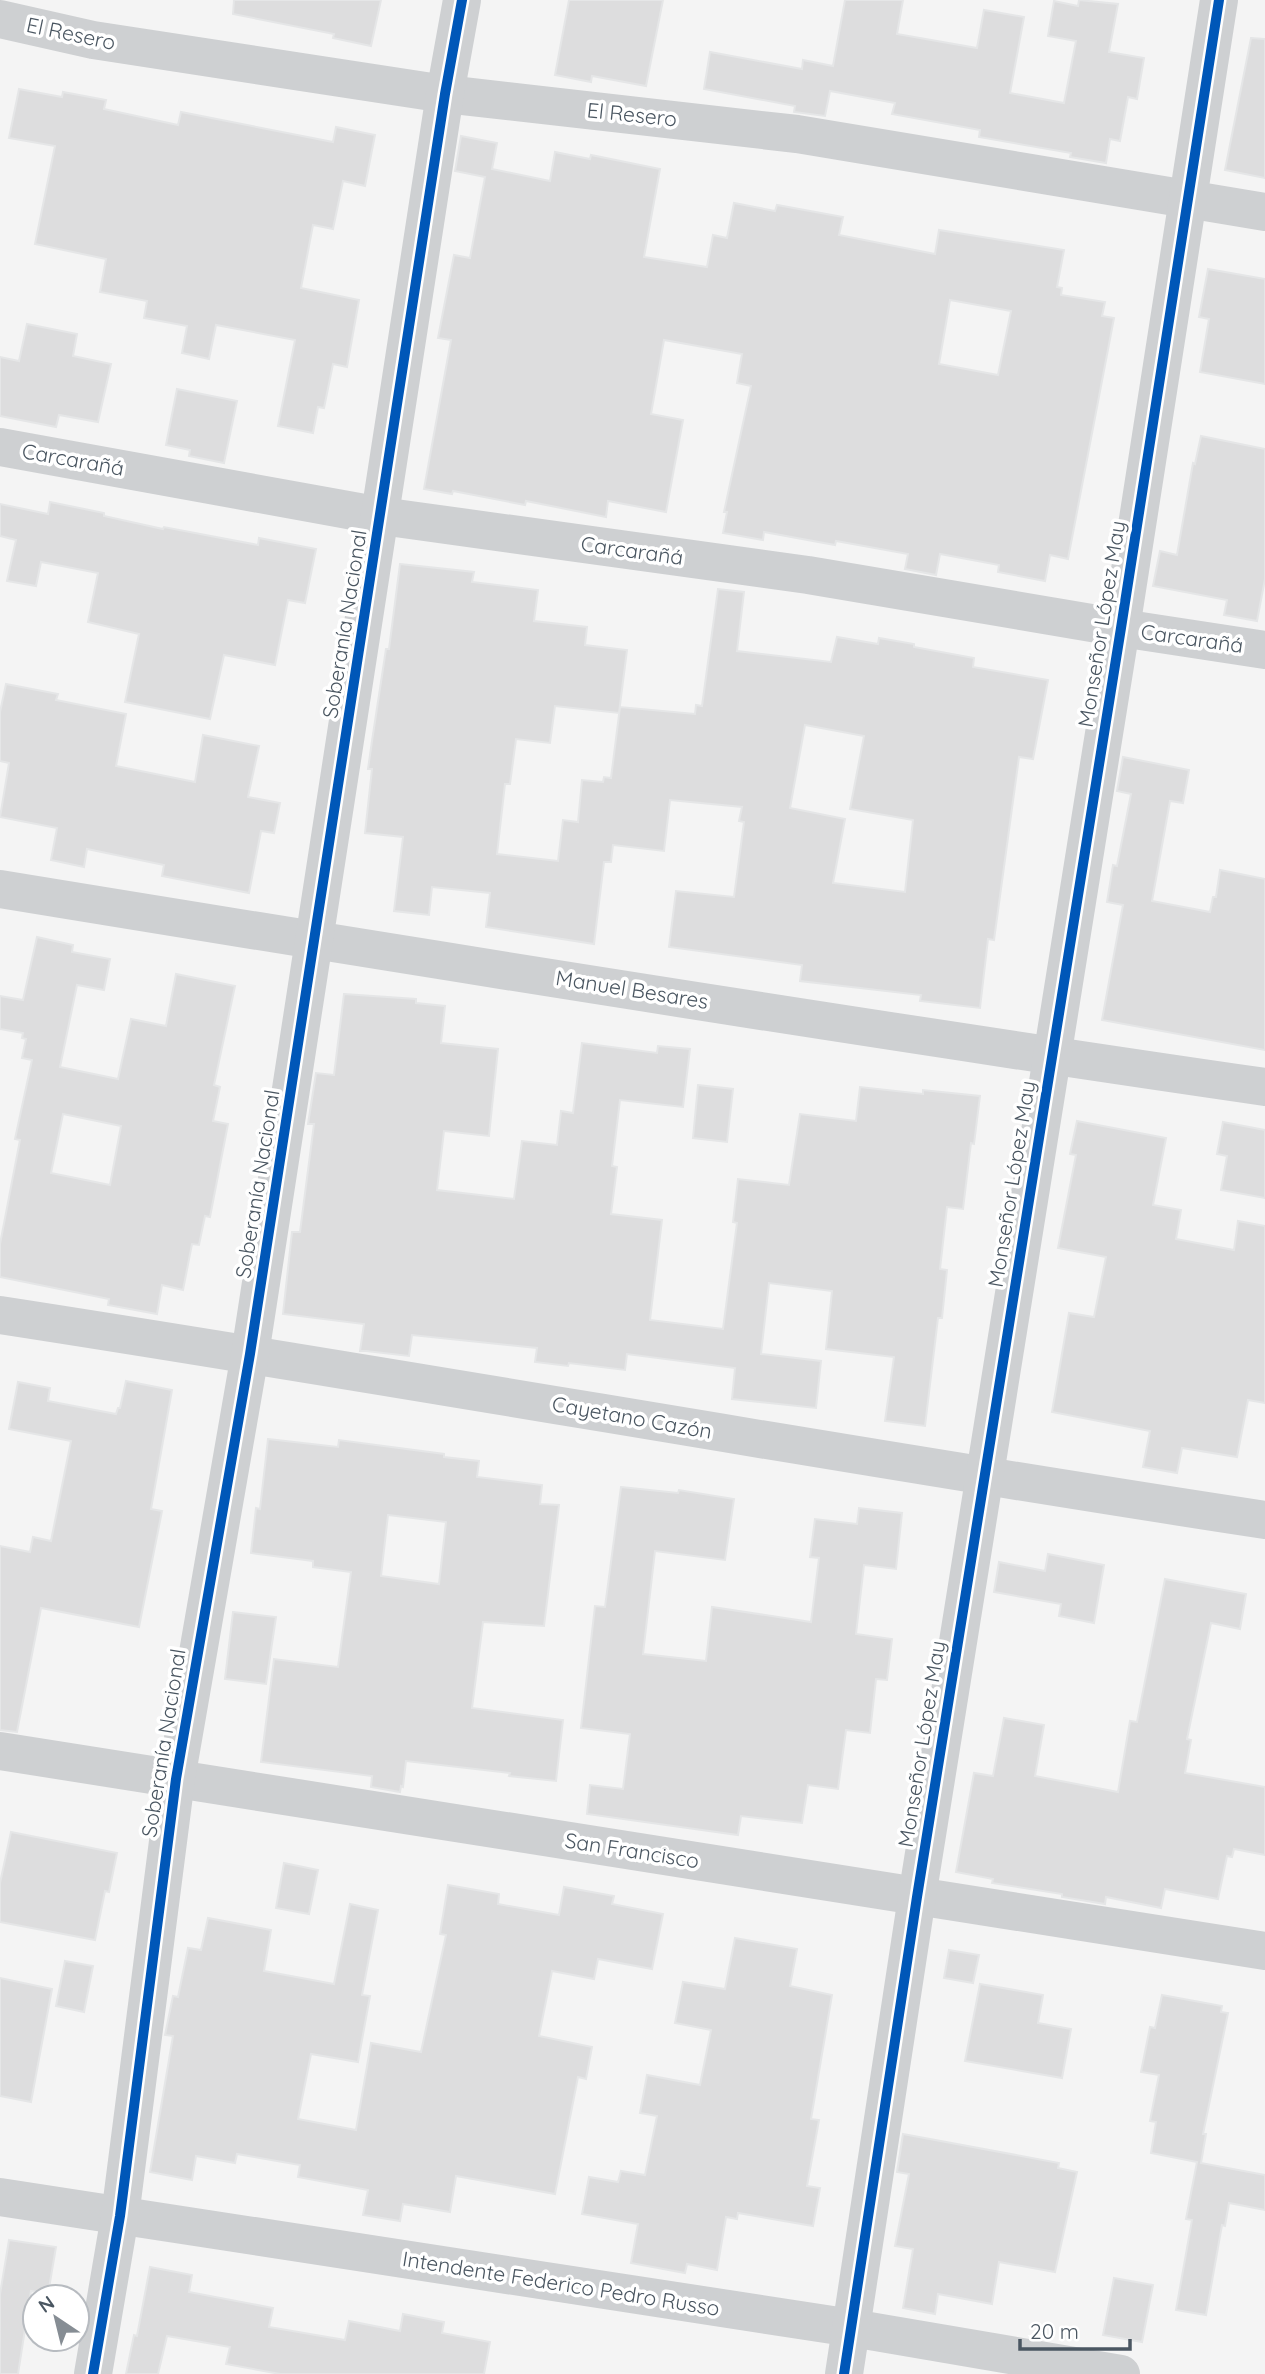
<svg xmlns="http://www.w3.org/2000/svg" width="1265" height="2374" font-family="Quicksand,sans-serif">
  <rect width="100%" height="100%" fill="#f4f4f4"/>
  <g fill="#ddddde" stroke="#e5e6e7" stroke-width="2" fill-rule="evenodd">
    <path d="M234 0H381L371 46 333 38 334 34 233 14Z"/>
    <path d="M569 0H663L646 86 592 76 591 82 555 75Z"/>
    <path d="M845 0H903L897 34 977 48 984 10 1024 17 1010 93 1064 103 1076 41 1048 36 1054 1 1078 6 1079 0 1118 4 1109 52 1144 58 1137 99 1128 97 1120 141 1110 139 1106 163 1070 157 1071 153 979 137 980 130 892 114 895 103 830 91 825 116 794 112 795 106 704 89 710 52 802 69 803 60 833 66Z"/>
    <path d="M1251 38 1265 39V178L1225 170Z"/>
    <path d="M19 89 62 97 63 92 106 100 104 109 178 125 181 112 333 142 336 127 375 135 365 186 343 181 333 229 313 225 301 288 359 300 347 367 333 364 324 408 318 407 313 433 278 426 295 340 216 325 209 359 182 353 187 326 144 318 147 301 100 292 106 259 35 244 55 146 9 138Z"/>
    <path d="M461 136 497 143 492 169 550 181 555 152 590 159 591 155 660 169 644 257 707 267 713 235 727 238 734 203 775 211 777 205 843 217 839 235 935 254 939 230 1064 250 1057 287 1062 288 1061 295 1105 302 1102 316 1114 318 1068 559 1050 555 1045 581 998 572 999 565 940 554 936 575 905 569 908 554 836 541 835 545 764 532 763 540 723 533 727 512H724L751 386 737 383 742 354 664 340 651 414 683 420 666 512 608 501 606 517 526 501 525 505 453 491 452 494 424 489 451 340 438 338 454 255 470 258 485 177 455 171ZM950 300 1011 311 998 375 939 364Z"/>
    <path d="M1208 269 1265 279V384L1200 372 1209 319 1199 317Z"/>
    <path d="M27 324 77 334 73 356 111 364 98 422 59 415 56 427 0 416V357L19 361Z"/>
    <path d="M177 389 237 401 224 463 189 456 190 450 166 445Z"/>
    <path d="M1201 436 1265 449V579L1257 621 1224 615 1227 600 1153 586 1160 551 1177 555 1193 463 1195 464Z"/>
    <path d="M50 502 104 513V516L163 529 164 527 258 545 259 538 316 549 305 603 288 600 275 665 224 655 210 719 125 702 139 634 88 622 98 573 41 562 36 586 7 581 16 540 0 536V504L48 514Z"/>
    <path d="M400 564 474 572 472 582 538 590 534 621 587 627 585 645 627 650 619 713 555 706 550 743 516 739 510 784H505L497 854 558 861 563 820 578 822 582 780 603 782 604 777 611 778 620 707 695 714 696 705 702 706 718 589 744 592 737 651 831 662 837 637 878 644 879 638 914 644V647L974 658 973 667 1048 680 1033 759 1019 757 994 940 988 939 980 1008 920 1001 921 995 800 981 802 965 669 947 676 891 734 897 744 822 739 821 742 807 670 800 664 851 613 845 611 862H604L594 944 486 927 490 893 432 887 429 915 394 911 403 837 365 833 372 769H368L372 741 386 649H389ZM805 725 864 736 850 809 913 820 905 892 833 883 845 819 790 808Z"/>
    <path d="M6 684 58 694 56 700 126 714 116 766 195 782 203 735 259 746 248 797 280 803 274 833 261 831 249 893 162 876 164 865 87 849 84 867 51 860 57 828 0 817 9 763 0 761V712Z"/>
    <path d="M1123 757 1189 770 1183 803 1170 801 1152 901 1210 912 1213 897H1216L1220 870 1265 879V1050L1102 1020 1123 905 1107 902 1113 865 1117 866 1131 794 1117 791Z"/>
    <path d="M37 937 73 945 72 952 110 959 104 990 77 985 60 1067 118 1079 131 1019 166 1026 176 974 235 986 214 1085 220 1087 213 1121 228 1124 210 1217 205 1216 199 1245 192 1244 183 1290 162 1285 157 1314 108 1305 109 1299 0 1277V1244L20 1140 15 1139 32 1060 22 1058 26 1039 22 1038 23 1033 0 1029V996L23 1000ZM63 1114 121 1126 110 1185 51 1173Z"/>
    <path d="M344 994 416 999V1003L445 1006 441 1043 498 1049 489 1136 444 1131 437 1190 514 1199 522 1141 557 1145 561 1111 573 1113 582 1043 657 1053 658 1046 690 1049 683 1107 620 1100 612 1166 617 1167 611 1214 662 1220 650 1320 723 1329 737 1223 733 1222 738 1179 789 1185 800 1114 856 1121 860 1087 923 1094V1090L980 1096 974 1144 971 1143 963 1209 947 1207 940 1269 947 1270 942 1318H938L925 1426 885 1421 894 1357 826 1349 832 1291 769 1283 761 1354 821 1361 816 1408 732 1399 735 1368 627 1354 625 1370 569 1363 568 1366 535 1362 537 1348 412 1335 409 1356 366 1351H360L364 1324 283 1314 292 1232H300L314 1124H308L316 1073 334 1075Z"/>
    <path d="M698 1085 733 1089 727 1142 693 1138Z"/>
    <path d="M1077 1121 1166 1138 1153 1205 1181 1210 1176 1239 1234 1250 1238 1221 1265 1226V1403L1248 1400 1237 1457 1182 1448 1177 1473 1143 1467 1150 1431 1052 1412 1069 1313 1094 1317 1106 1257 1058 1248 1076 1155 1070 1154Z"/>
    <path d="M1223 1122 1265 1130V1198L1221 1190 1227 1156 1217 1154Z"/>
    <path d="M126 1381 172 1390 151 1509 162 1511 139 1627 41 1608 17 1732 0 1730V1546L30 1552 33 1537 51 1541 71 1441 9 1429 18 1382 50 1388 48 1401 116 1414 118 1408H120Z"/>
    <path d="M268 1439 338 1447 339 1440 444 1454V1457L479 1461 477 1477 542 1485 540 1504 559 1505 544 1626 483 1622 472 1708 563 1720 556 1781 509 1776 510 1773 406 1761 403 1787 401 1786 400 1792 371 1787 372 1776 261 1762 274 1659 338 1667 351 1572 313 1567V1561L251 1553 256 1508 260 1509ZM388 1515 446 1522 439 1584 381 1576Z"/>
    <path d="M621 1487 678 1493 679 1490 734 1499 725 1560 655 1551 643 1654 706 1661 712 1607 811 1622 819 1558 810 1557 815 1519 857 1524 859 1508 902 1513 896 1569 864 1565 856 1634 892 1639 887 1680 876 1679 870 1733 846 1730 838 1789 808 1785 802 1823 741 1816 738 1835 587 1814 590 1785 623 1789 630 1734 581 1728 595 1606 605 1607Z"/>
    <path d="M1048 1554 1104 1565 1094 1623 1059 1616 1061 1604 994 1592 999 1562 1045 1571Z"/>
    <path d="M1165 1579 1246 1594 1240 1629 1211 1623 1187 1739 1191 1740 1185 1773 1265 1787V1855L1234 1849 1232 1857 1227 1856 1218 1899 1165 1889 1161 1908 1106 1897 1105 1904 1062 1897V1894L992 1883 993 1879 956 1872 974 1773 993 1776 1004 1718 1044 1725 1035 1776 1118 1792 1130 1721 1137 1722Z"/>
    <path d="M233 1612 276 1617 266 1684 225 1679Z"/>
    <path d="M11 1832 117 1853 109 1892 105 1891 95 1940 0 1922V1883Z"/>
    <path d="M284 1863 318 1870 309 1914 276 1908Z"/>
    <path d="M448 1885 499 1894 498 1904 559 1915 564 1887 614 1896 612 1904 663 1914 652 1969 598 1959 594 1979 552 1971 539 2036 592 2047 586 2079 578 2077 555 2194 456 2176 450 2212 403 2204 400 2221 363 2215 368 2190 298 2177 300 2165 237 2154 235 2163 196 2156 192 2180 150 2172 173 2036 165 2035 173 1996 178 1997 188 1948 201 1950 208 1918 271 1930 264 1971 334 1984 350 1904 378 1910 362 1995 370 1996 358 2062 311 2054 298 2119 356 2130 371 2043 421 2052 446 1935 440 1934Z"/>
    <path d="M735 1938 797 1949 790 1986 832 1995 811 2119 819 2120 807 2186 820 2188 813 2226 738 2213 737 2219 726 2217 717 2270 687 2264 685 2273 631 2263 638 2224 582 2214 589 2177 618 2182 621 2171 645 2175 657 2116 640 2113 647 2075 700 2085 711 2030 675 2023 683 1982 725 1989Z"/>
    <path d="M949 1950 979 1955 973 1983 944 1978Z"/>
    <path d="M65 1961 93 1966 84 2012 56 2006Z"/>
    <path d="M0 1978 52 1989 31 2102 0 2096Z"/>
    <path d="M980 1984 1043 1995 1038 2023 1071 2029 1062 2078 965 2061Z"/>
    <path d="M1162 1995 1222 2006 1221 2012 1228 2013 1203 2134H1206L1201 2163 1265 2175V2210L1229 2203 1225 2226 1222 2225 1206 2315 1176 2310 1192 2220 1186 2219 1197 2162 1151 2153 1156 2122 1150 2121 1159 2075 1141 2072 1150 2027 1155 2028Z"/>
    <path d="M903 2134 1059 2163 1058 2168 1077 2172 1055 2272 999 2262 992 2304 938 2294 935 2314 903 2308 913 2249 895 2246 909 2174 897 2172Z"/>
    <path d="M9 2240 56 2247 48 2294 31 2291 18 2374H0V2294Z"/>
    <path d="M150 2267 192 2275 189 2292 273 2308 269 2327 345 2340 349 2321 400 2331 403 2314 444 2322 442 2333 490 2342 484 2374H280L226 2364 230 2347 167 2336 158 2374H126L134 2335 137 2336Z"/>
    <path d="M1114 2278 1153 2285 1142 2342 1103 2335Z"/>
  </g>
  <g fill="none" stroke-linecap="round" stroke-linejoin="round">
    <g stroke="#ced0d2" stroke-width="38">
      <path d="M0 19 93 40 445 94 797 134 1265 212"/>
      <path d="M0 447 381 516 808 575 1121 628 1265 650"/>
      <path d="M0 889C421 958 843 1026 1265 1087"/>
      <path d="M0 1315C422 1380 843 1456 1265 1520"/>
      <path d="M0 1751 1265 1951"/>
      <path d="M0 2197 852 2328 1121 2374"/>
      <path d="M93 2374 120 2216 176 1779 250 1354 445 94 462 0"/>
      <path d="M844 2374 917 1897 1121 628 1219 0"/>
    </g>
    <g stroke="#fff" stroke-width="15">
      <g id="cycleway">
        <path d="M93 2374 120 2216 176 1779 250 1354 445 94 462 0"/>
        <path d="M844 2374 917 1897 1121 628 1219 0"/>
      </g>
    </g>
    <use href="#cycleway" stroke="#0057b8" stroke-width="10"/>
  </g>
  <g text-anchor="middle" stroke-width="7" stroke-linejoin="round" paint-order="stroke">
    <g font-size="21" fill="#4a5661" stroke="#fff">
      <text transform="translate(71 34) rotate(12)" y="7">El Resero</text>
      <text transform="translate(632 115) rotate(6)" y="7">El Resero</text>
      <text transform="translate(73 460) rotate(10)" y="7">Carcarañá</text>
      <text transform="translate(632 551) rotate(8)" y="7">Carcarañá</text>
      <text transform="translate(345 624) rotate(-81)" y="7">Soberanía Nacional</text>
      <text transform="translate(1102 624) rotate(-81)" y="7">Monseñor López May</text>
      <text transform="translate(1192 639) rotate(8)" y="7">Carcarañá</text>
      <text transform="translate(632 990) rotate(9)" y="7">Manuel Besares</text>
      <text transform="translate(258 1184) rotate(-81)" y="7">Soberanía Nacional</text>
      <text transform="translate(1012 1184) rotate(-81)" y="7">Monseñor López May</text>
      <text transform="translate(632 1418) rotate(10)" y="7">Cayetano Cazón</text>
      <text transform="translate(164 1743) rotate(-81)" y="7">Soberanía Nacional</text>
      <text transform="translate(922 1744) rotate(-81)" y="7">Monseñor López May</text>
      <text transform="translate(632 1851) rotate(9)" y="7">San Francisco</text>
      <text transform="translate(561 2284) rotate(9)" y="7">Intendente Federico Pedro Russo</text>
    </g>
  </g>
  <g transform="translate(56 2318) rotate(325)"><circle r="33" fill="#ffffff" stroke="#b7bbc0" stroke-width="2"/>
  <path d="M0-5L12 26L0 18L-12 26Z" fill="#868d94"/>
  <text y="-10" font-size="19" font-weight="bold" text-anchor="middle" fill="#4a5661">N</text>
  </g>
  <path d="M1020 2339v10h110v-10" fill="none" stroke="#4a5661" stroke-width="3.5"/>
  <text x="1030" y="2339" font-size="21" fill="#4a5661" stroke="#ffffff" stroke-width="5" paint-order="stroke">20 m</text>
</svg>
